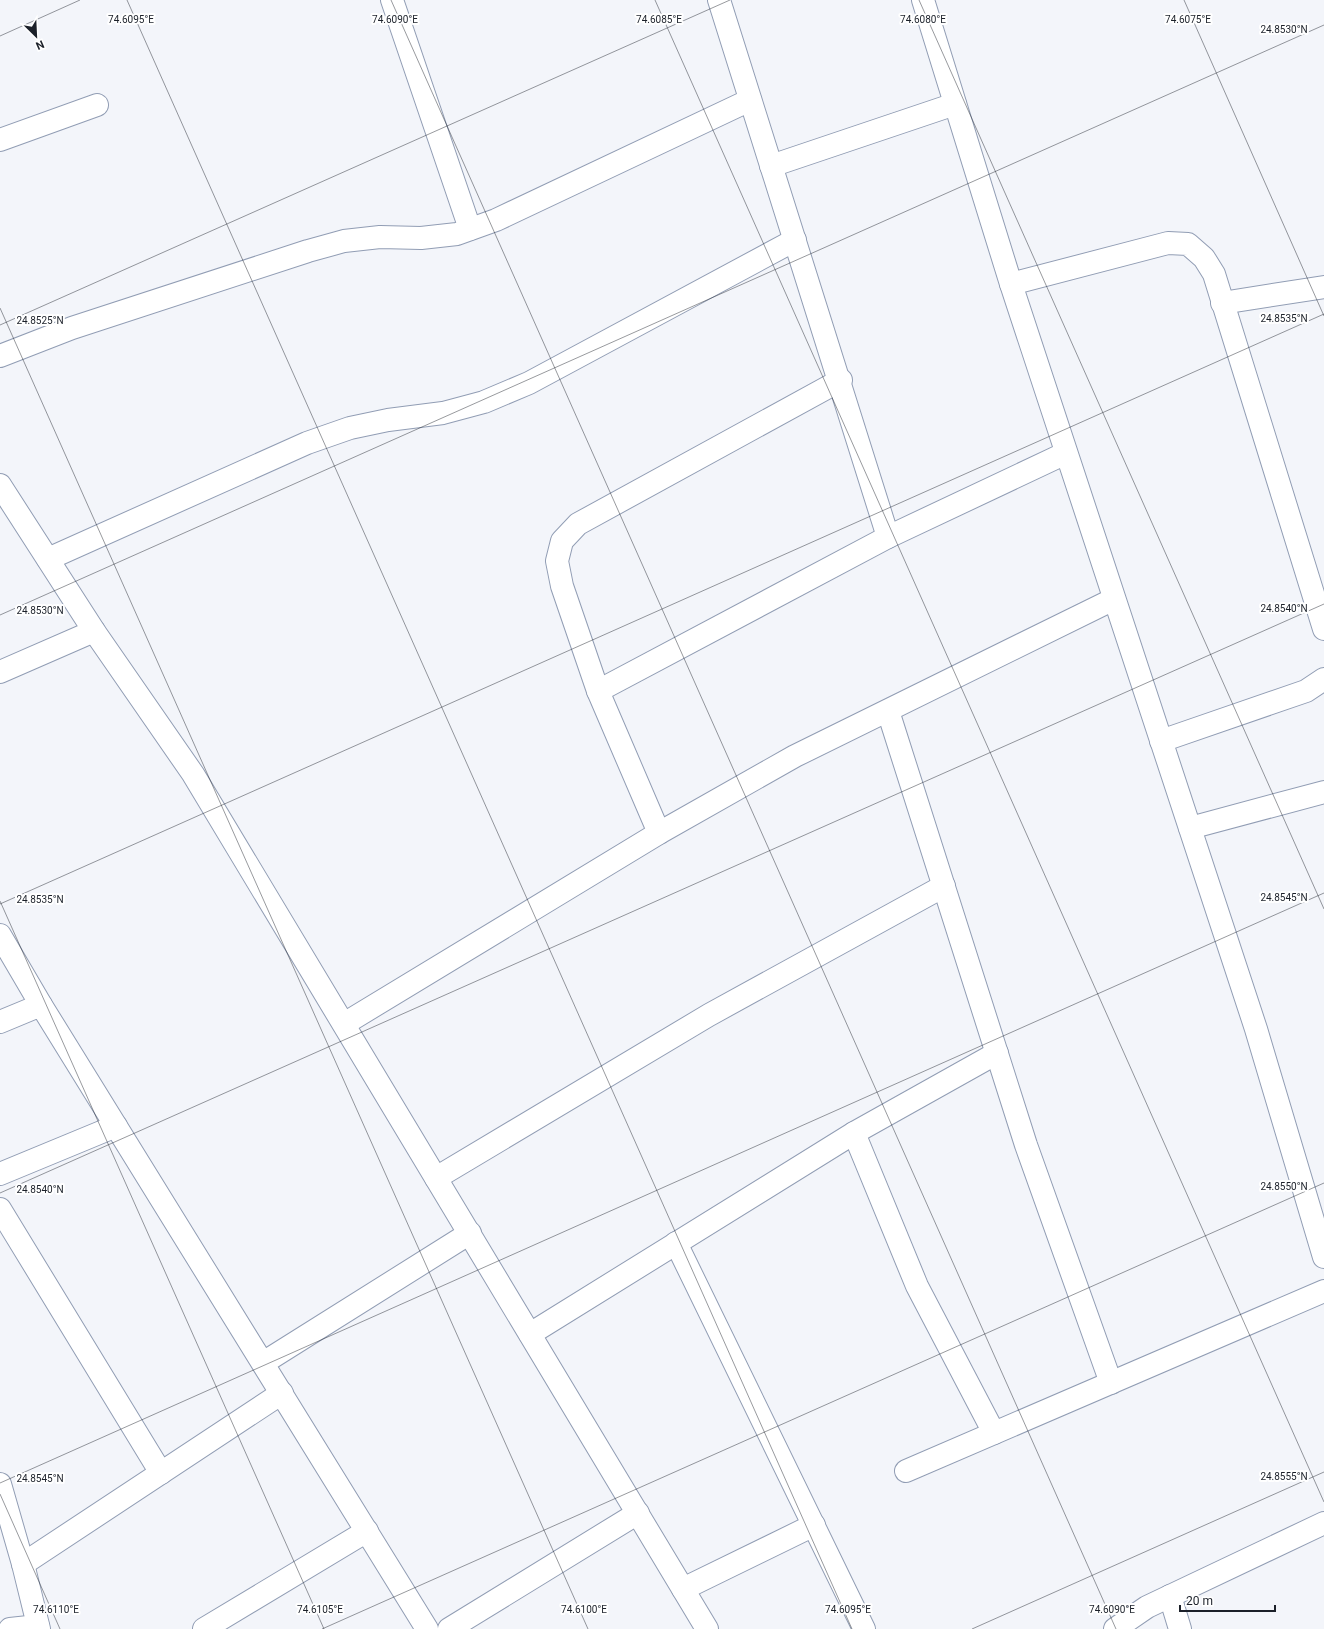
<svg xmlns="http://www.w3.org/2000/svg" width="1324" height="1629" font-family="Roboto,sans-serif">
  <rect width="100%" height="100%" fill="#f3f5fa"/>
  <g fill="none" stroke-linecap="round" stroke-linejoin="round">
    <g stroke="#919db4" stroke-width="24">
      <g id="street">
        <path d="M392 0 470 229"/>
        <path d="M719 0 888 537"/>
        <path d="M923 0 1011 284 1256 1029 1324 1257"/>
        <path d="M0 140 97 105"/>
        <path d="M771 166 955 104"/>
        <path d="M1011 284 1168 243 1188 244 1204 258 1214 274 1324 629"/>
        <path d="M1222 303 1324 287"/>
        <path d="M0 356 72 328 308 251 344 241 380 237 421 238 457 234 496 220 750 100"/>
        <path d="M48 559 307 443 350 428 388 420 443 413 484 402 529 383 795 240"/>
        <path d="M0 672 94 631"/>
        <path d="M598 691 888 537 1066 453"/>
        <path d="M888 711 1026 1145 1111 1383"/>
        <path d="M1161 741 1306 691 1324 679"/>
        <path d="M1190 828 1324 792"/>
        <path d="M659 833 598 691 562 586 557 561 562 541 578 524 841 380"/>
        <path d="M0 935 41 1005"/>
        <path d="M0 1022 41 1005 427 1629"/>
        <path d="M344 1024 659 833 795 756 1114 599"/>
        <path d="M854 1133 917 1286 994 1433"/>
        <path d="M0 1174 116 1126"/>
        <path d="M436 1178 709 1015 944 886"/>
        <path d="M0 1209 161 1473"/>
        <path d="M676 1243 864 1629"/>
        <path d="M530 1334 854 1133 997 1053"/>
        <path d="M263 1363 470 1233"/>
        <path d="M906 1471 1324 1291"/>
        <path d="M0 1484 23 1564 39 1629"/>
        <path d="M23 1564 282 1393"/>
        <path d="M683 1589 814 1525"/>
        <path d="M1170 1596 1180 1629"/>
        <path d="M10 1629 38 1626"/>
        <path d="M204 1629 367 1531"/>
        <path d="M449 1629 638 1513"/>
        <path d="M1115 1629 1147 1607 1324 1523"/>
      </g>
    </g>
    <g stroke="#919db4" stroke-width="24">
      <path id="secondary" d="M0 485 94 631 193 774 707 1629"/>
    </g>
    <use href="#street" stroke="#fff" stroke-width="22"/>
    <use href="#secondary" stroke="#fff" stroke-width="22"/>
  </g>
  <path fill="none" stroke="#1b2029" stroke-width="1" stroke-opacity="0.45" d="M127 0 852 1629M391 0 1116 1629M655 0 1324 1502M919 0 1324 909M1184 0 1324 316M0 36 80 0M0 308 588 1629M0 325 730 0M0 615 1324 25M0 901 324 1629M0 904 1324 314M0 1193 1324 604M0 1483 1324 893M0 1494 60 1629M322 1629 1324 1183M972 1629 1324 1472"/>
  <g font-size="10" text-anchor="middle" fill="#1b2029" stroke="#fff" stroke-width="4" stroke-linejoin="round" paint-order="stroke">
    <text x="131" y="23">74.6095°E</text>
    <text x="395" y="23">74.6090°E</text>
    <text x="659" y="23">74.6085°E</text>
    <text x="923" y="23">74.6080°E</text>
    <text x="1188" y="23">74.6075°E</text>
    <text x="1284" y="33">24.8530°N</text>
    <text x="1284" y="322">24.8535°N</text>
    <text x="40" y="324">24.8525°N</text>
    <text x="1284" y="612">24.8540°N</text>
    <text x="40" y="614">24.8530°N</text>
    <text x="1284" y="901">24.8545°N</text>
    <text x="40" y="903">24.8535°N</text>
    <text x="1284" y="1190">24.8550°N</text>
    <text x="40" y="1193">24.8540°N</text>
    <text x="1284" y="1480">24.8555°N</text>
    <text x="40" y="1482">24.8545°N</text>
    <text x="56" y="1613">74.6110°E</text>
    <text x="320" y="1613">74.6105°E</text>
    <text x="584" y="1613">74.6100°E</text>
    <text x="848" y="1613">74.6095°E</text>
    <text x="1112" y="1613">74.6090°E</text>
  </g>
  <g transform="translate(36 36) rotate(156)" stroke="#ffffff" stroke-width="3" paint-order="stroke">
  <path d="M0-3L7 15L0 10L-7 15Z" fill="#1b2029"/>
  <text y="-6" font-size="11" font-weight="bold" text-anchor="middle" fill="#1b2029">N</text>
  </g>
  <path d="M1180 1605v6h95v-6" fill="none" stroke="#1b2029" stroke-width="2"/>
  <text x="1186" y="1605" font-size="12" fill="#1b2029" stroke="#ffffff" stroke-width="3" paint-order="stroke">20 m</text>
</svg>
